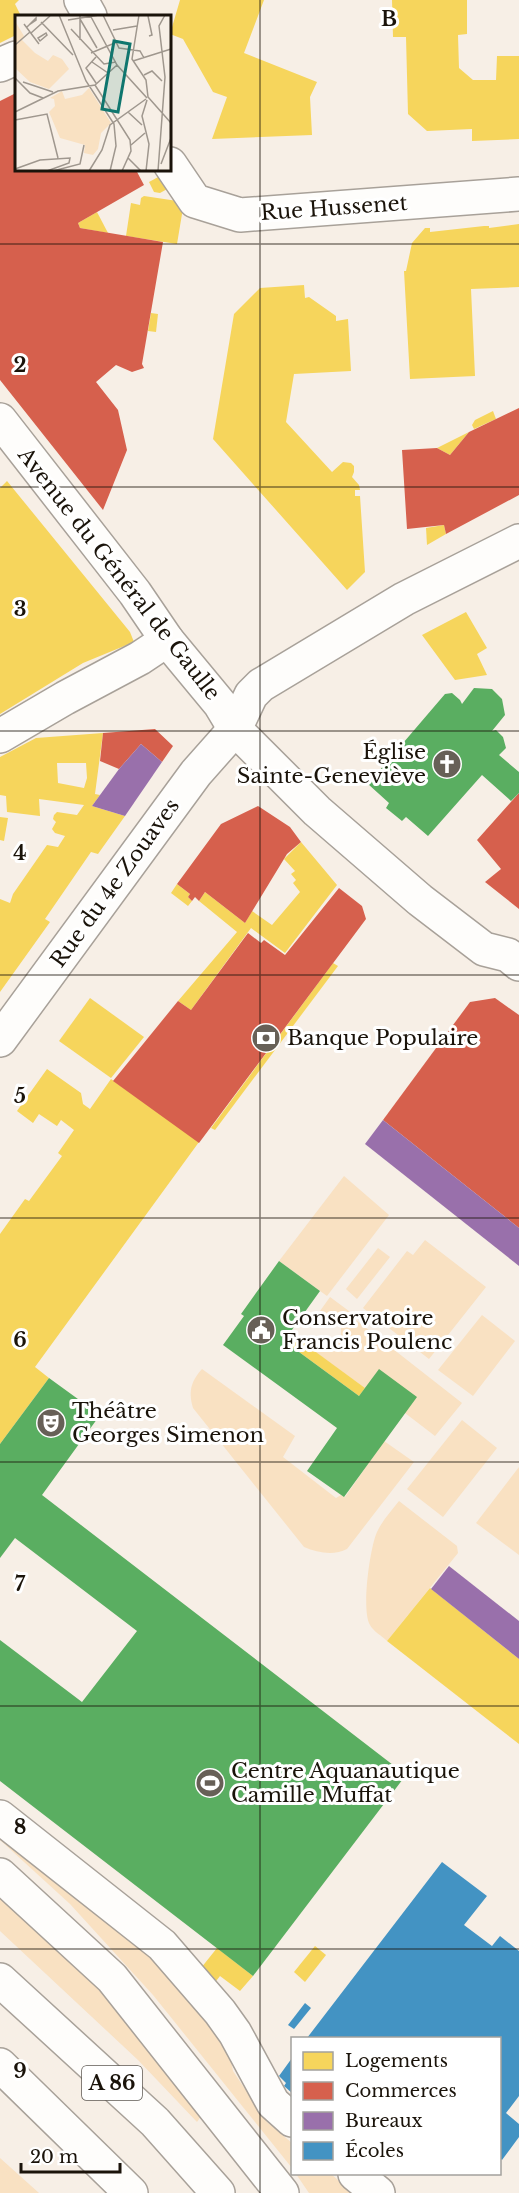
<svg xmlns="http://www.w3.org/2000/svg" width="519" height="2193" font-family="'Libre Baskerville',serif">
  <rect width="100%" height="100%" fill="#f7efe6"/>
  <g fill="#f9e1c2">
    <path d="M344 1176 389 1215 327 1296 279 1261Z"/>
    <path d="M425 1240 486 1287 429 1359 363 1308 407 1251 413 1255Z"/>
    <path d="M378 1248 390 1257 357 1299 346 1289Z"/>
    <path d="M330 1297 357 1317 356 1320 462 1403 435 1436 405 1413 365 1388 299 1340H341V1326L310 1325Z"/>
    <path d="M482 1315 515 1341 473 1396 438 1370Z"/>
    <path d="M202 1369 295 1436 283 1457 336 1498 341 1495 345 1497 384 1441 414 1462 347 1549C334 1556 318 1553 304 1547L193 1408C188 1392 191 1381 202 1369Z"/>
    <path d="M462 1420 497 1448 443 1517 407 1489Z"/>
    <path d="M519 1467V1555L476 1523Z"/>
    <path d="M399 1501 457 1546 458 1553 387 1641C382 1636 373 1631 370 1625 361 1611 370 1547 377 1532 382 1521 392 1510 399 1501Z"/>
    <path d="M0 1829 147 1949 227 2040 233 2071 267 2122 292 2143V2168L153 1995 70 1904 0 1840Z"/>
    <path d="M0 1896 105 1992 204 2112 197 2122 138 2060 0 1931Z"/>
    <path d="M0 2158 39 2193H0Z"/>
    <path d="M296 2174H331L353 2193H309Z"/>
  </g>
  <g fill="#f6d55c" fill-rule="evenodd">
    <path d="M0 0H19L15 4 21 16H16V35L0 43Z"/>
    <path d="M180 0H264L244 53 317 82 310 97 312 135 212 139 227 97 213 92 183 39 170 34Z"/>
    <path d="M392 0H467V34L458 35 459 68 473 80H496L497 56H519V139L472 141V129L427 131 408 114 406 37H393Z"/>
    <path d="M171 170 178 183 160 193 154 192 149 182Z"/>
    <path d="M144 196 184 202 177 244 126 236 131 203 140 205 141 198Z"/>
    <path d="M97 212 108 233 80 228 78 223Z"/>
    <path d="M519 224V287L471 289 475 376 410 379 404 271H406L412 243 425 228H430V232L484 226H489V228Z"/>
    <path d="M304 285 305 298 309 297 336 316V321L348 319 351 371 294 374 286 422 332 472 343 462 351 463 354 466V472L352 477 359 485 360 490H355V496H360L365 572 347 590 213 439 234 314 260 288Z"/>
    <path d="M151 313 158 314 156 332 148 331Z"/>
    <path d="M493 411 496 419 474 429 472 425 475 420Z"/>
    <path d="M469 432 450 455 437 448Z"/>
    <path d="M7 481 130 632 134 642 83 663 0 714V488Z"/>
    <path d="M444 525 446 534 427 545 426 528Z"/>
    <path d="M466 612 487 648 477 654 487 675 455 680 422 635Z"/>
    <path d="M103 733 95 794 100 795 92 806 125 816 98 854 91 852 45 919 50 922 0 992V899L10 903 13 894 47 845 58 847 65 836 55 833 52 829 56 822 53 819 54 815 57 812 77 815 84 805 39 799 40 816 7 812 6 796 0 795V757L36 738ZM57 763H86L87 778 84 788 58 783Z"/>
    <path d="M0 817 8 818 4 841 0 840Z"/>
    <path d="M301 842 337 885 285 953 251 928 191 1010 178 1001 237 932 199 901 205 892 245 923 252 911 272 925 300 892 293 883 296 880 291 874 295 871 284 859Z"/>
    <path d="M177 884 190 894 188 897 192 901 188 906 171 893Z"/>
    <path d="M333 963 338 966 215 1130 211 1128Z"/>
    <path d="M90 998 144 1037 111 1078 59 1041Z"/>
    <path d="M47 1069 81 1093 83 1104 90 1109 111 1079 199 1142 35 1367 49 1378 0 1444V1234L25 1199 29 1201 62 1156 58 1153 74 1130 61 1120 57 1126 39 1114 33 1123 17 1111Z"/>
    <path d="M290 1333 365 1388 359 1396 284 1341Z"/>
    <path d="M430 1588 519 1659V1744L387 1641Z"/>
    <path d="M315 1946 326 1955 305 1982 294 1972Z"/>
    <path d="M217 1948 253 1976 240 1991 220 1976 213 1985 197 1973Z"/>
  </g>
  <g fill="#d6604d">
    <path d="M16 93V170H136L144 185 78 223 80 228 163 242 142 364 144 368 132 372 116 365 96 382 118 410 127 450 103 510 0 380V101Z"/>
    <path d="M519 408V495L446 534 444 525 407 529 402 450 437 448 450 455 469 432Z"/>
    <path d="M155 729 173 746 162 762 141 744 119 769 100 761 103 733Z"/>
    <path d="M519 793V909L485 882 501 869 477 840Z"/>
    <path d="M258 806 290 827 301 842 287 854 245 923 205 892 199 901 195 897 192 901 188 897 190 894 177 884 221 824Z"/>
    <path d="M339 888 362 906 366 919 199 1143 113 1081 178 1001 191 1010 248 933 261 943 264 940 285 955Z"/>
    <path d="M495 998 519 1015V1228L383 1120 470 1002Z"/>
  </g>
  <g fill="#9970ab">
    <path d="M141 744 162 762 125 816 92 806 119 769Z"/>
    <path d="M383 1120 519 1228V1266L365 1144Z"/>
    <path d="M449 1566 519 1621V1659L431 1589Z"/>
  </g>
  <g fill="#4393c3">
    <path d="M442 1862 487 1896 464 1925 492 1946 500 1936 519 1951V2096L506 2113 519 2124V2137L502 2160 500 2158V2038H307Z"/>
    <path d="M305 2003 311 2008 294 2029 288 2025Z"/>
    <path d="M292 2058V2093L284 2086 286 2083 279 2076Z"/>
  </g>
  <g fill="#5aae61">
    <path d="M474 688 492 689 502 699 505 715 492 731 496 730 503 737 506 748 499 755 519 772V793L511 801 482 775 428 836 406 817 402 821 386 808 389 803 368 784 445 694 452 693 460 700 462 704Z"/>
    <path d="M279 1261 320 1291 284 1341 359 1396 379 1369 417 1397 344 1497 307 1471 337 1428 223 1345 244 1316 241 1314Z"/>
    <path d="M49 1378 100 1415 42 1495 406 1775 253 1976 0 1781V1640L82 1702 137 1631 15 1538 0 1558V1444Z"/>
  </g>
  <g fill="none" stroke-linecap="round" stroke-linejoin="round">
    <g stroke="#a8a199" stroke-width="36">
      <g id="street">
        <path d="M81 0 90 16"/>
        <path d="M0 65 16 58"/>
        <path d="M170 164 195 201 240 215 519 194"/>
        <path d="M0 736 65 698 140 658 167 640"/>
        <path d="M0 1817 162 1945 220 2012 235 2033 273 2103 292 2120"/>
        <path d="M355 2174 378 2193"/>
      </g>
    </g>
    <g stroke="#a8a199" stroke-width="36">
      <g id="secondary">
        <path d="M0 420 135 593 167 640 220 704 235 729 317 811 420 900 484 949 508 955 519 964"/>
        <path d="M0 1040 196 773 235 729 251 695 261 685 404 599 519 541"/>
      </g>
    </g>
    <g stroke="#a8a199" stroke-width="36">
      <g id="highway">
        <path d="M0 1875 112 1978 282 2193"/>
        <path d="M0 1980 155 2122 218 2193"/>
        <path d="M0 2065 131 2193"/>
      </g>
    </g>
    <use href="#street" stroke="#fefdfb" stroke-width="33"/>
    <use href="#secondary" stroke="#fefdfb" stroke-width="33"/>
    <use href="#highway" stroke="#fefdfb" stroke-width="33"/>
  </g>
  <path fill="none" stroke="#1a130a" stroke-width="1.5" stroke-opacity="0.55" d="M260 0V2193M0 244H519M0 487H519M0 731H519M0 975H519M0 1218H519M0 1462H519M0 1706H519M0 1949H519"/>
  <defs>
    <g id="church-disc" transform="scale(1.5)"><circle r="9.5" fill="#676057" stroke="#fff"/><path d="M-1.2-6h2.4v3.5h3.3v2.4h-3.3V6h-2.4V-.1h-3.3v-2.4h3.3Z" fill="#fff"/></g>
    <g id="bank-disc" transform="scale(1.5)"><circle r="9.5" fill="#676057" stroke="#fff"/><path d="M-6-4H6V4H-6ZM0-2.3a2.3 2.3 0 1 0 0 4.6a2.3 2.3 0 1 0 0-4.6Z" fill="#fff"/></g>
    <g id="civic-disc" transform="scale(1.5)"><circle r="9.5" fill="#676057" stroke="#fff"/><path d="M-.6-6.5H3V-4.5H.6V-3L4-1V1h2V6H-6V1h2V-1L-.6-3ZM-1.2 2.5V6h2.4V2.5Z" fill="#fff"/></g>
    <g id="theatre-disc" transform="scale(1.5)"><circle r="9.5" fill="#676057" stroke="#fff"/><path d="M-5-5.5Q0-4 5-5.5V0Q5 5 0 6Q-5 5-5 0ZM-3.3-2.5H-1v1.5H-3.3ZM1-2.5H3.3v1.5H1ZM-2.8 1Q0 5.5 2.8 1Z" fill="#fff"/></g>
    <g id="stadium-disc" transform="scale(1.5)"><circle r="9.5" fill="#676057" stroke="#fff"/><path d="M0-5a6.5 5 0 1 0 0 10a6.5 5 0 1 0 0-10ZM-3.5-1.8h7v3.6h-7Z" fill="#fff"/></g>
  </defs>
  <g fill-rule="evenodd">
    <use href="#church-disc" x="447" y="764"/>
    <use href="#bank-disc" x="266" y="1038"/>
    <use href="#civic-disc" x="261" y="1330"/>
    <use href="#theatre-disc" x="51" y="1423"/>
    <use href="#stadium-disc" x="210" y="1783"/>
  </g>
  <g text-anchor="middle" stroke-width="6" stroke-linejoin="round" paint-order="stroke">
    <rect fill="#fff" stroke="#5f5a54" stroke-width="1.5" x="82" y="2066" width="60" height="34" rx="4.5"/>
    <g font-size="20" font-weight="bold" fill="#1a130a">
      <text x="112" y="2090">A 86</text>
    </g>
    <g font-size="21" fill="#1a130a" stroke="#fff">
      <text transform="translate(334 208) rotate(-4)" y="7">Rue Hussenet</text>
      <text transform="translate(119 574) rotate(52)" y="7">Avenue du Général de Gaulle</text>
      <text transform="translate(115 883) rotate(-54)" y="7">Rue du 4e Zouaves</text>
    </g>
    <g font-size="21" fill="#1a130a" stroke="#fff" text-anchor="start">
      <text x="426" y="759" text-anchor="end">Église<tspan x="426" dy="24">Sainte-Geneviève</tspan></text>
      <text x="287" y="1045">Banque Populaire</text>
      <text x="282" y="1325">Conservatoire<tspan x="282" dy="24">Francis Poulenc</tspan></text>
      <text x="72" y="1418">Théâtre<tspan x="72" dy="24">Georges Simenon</tspan></text>
      <text x="231" y="1778">Centre Aquanautique<tspan x="231" dy="24">Camille Muffat</tspan></text>
    </g>
  </g>
  <g transform="translate(15 15)">
    <rect width="156" height="156" fill="#f7efe6"/>
    <path d="M0 6 9 21 7 25 20 38 33 46 38 40 47 44 54 54 34 74 15 67 0 53ZM74 73 96 108 86 118 83 134 78 140 69 138 70 130 45 123 34 97 40 91 39 84 35 83 47 76 50 84 67 80Z" fill="#f9e1c2"/>
    <path fill="none" stroke="#9f978e" stroke-width="1.5" d="M44 0 71 66 99 109 101 131 95 156M75 0 102 50 132 83M88 0 104 33 125 36 129 43M124 0 117 44 131 65 133 82M133 1 137 20 134 21M65 4 82 33M53 5 84 0M26 7 58 40M9 9 24 29M12 12 14 10 21 5V3L14 10M56 14 89 49 101 47M98 15 122 11M16 18 35 1M31 18 32 20 25 26 23 23ZM65 25V0M0 30 15 17M76 38 102 27M81 42 71 53 81 68M118 46 156 34M77 47 93 58M129 60 137 56 147 66M0 63 15 78 28 83M8 67 38 77M80 70 115 125 116 136 107 156M133 82 156 108M0 97 43 76 80 70 102 50M113 97 127 110M0 105 32 99 43 143M116 130 130 118M113 143 126 156M146 149 156 123M0 154 25 145 55 143 54 148 32 156M38 156 65 149 69 130M74 156 87 135 95 110 131 84M131 156 134 129 127 101 132 85M143 156 150 62 144 11 150 0"/>
    <path fill="#0f766e" fill-opacity="0.15" stroke="#0f766e" stroke-width="3" d="M99 26 115 29 103 97 87 94Z"/>
    <rect width="156" height="156" fill="none" stroke="#1a130a" stroke-width="3"/>
  </g>
  <g font-size="20" text-anchor="middle" font-weight="bold" fill="#1a130a" stroke="#fff" stroke-width="6" stroke-linejoin="round" paint-order="stroke">
    <text x="389" y="26">B</text>
    <text x="20" y="372">2</text>
    <text x="20" y="616">3</text>
    <text x="20" y="860">4</text>
    <text x="20" y="1103">5</text>
    <text x="20" y="1347">6</text>
    <text x="20" y="1591">7</text>
    <text x="20" y="1834">8</text>
    <text x="20" y="2078">9</text>
  </g>
  <rect x="291" y="2037" width="210" height="138" fill="#ffffff" stroke="#a3a19d" stroke-width="1.5"/>
  <rect x="303" y="2052" width="30" height="18" fill="#f6d55c" stroke="#a3a19d" stroke-width="1.5"/>
  <text x="345" y="2067" font-size="18" fill="#1a130a">Logements</text>
  <rect x="303" y="2082" width="30" height="18" fill="#d6604d" stroke="#a3a19d" stroke-width="1.5"/>
  <text x="345" y="2097" font-size="18" fill="#1a130a">Commerces</text>
  <rect x="303" y="2112" width="30" height="18" fill="#9970ab" stroke="#a3a19d" stroke-width="1.5"/>
  <text x="345" y="2127" font-size="18" fill="#1a130a">Bureaux</text>
  <rect x="303" y="2142" width="30" height="18" fill="#4393c3" stroke="#a3a19d" stroke-width="1.5"/>
  <text x="345" y="2157" font-size="18" fill="#1a130a">Écoles</text>
  <path d="M21 2163v9h99v-9" fill="none" stroke="#1a130a" stroke-width="3"/>
  <text x="30" y="2163" font-size="18" fill="#1a130a" stroke="#ffffff" stroke-width="4.5" paint-order="stroke">20 m</text>
</svg>
